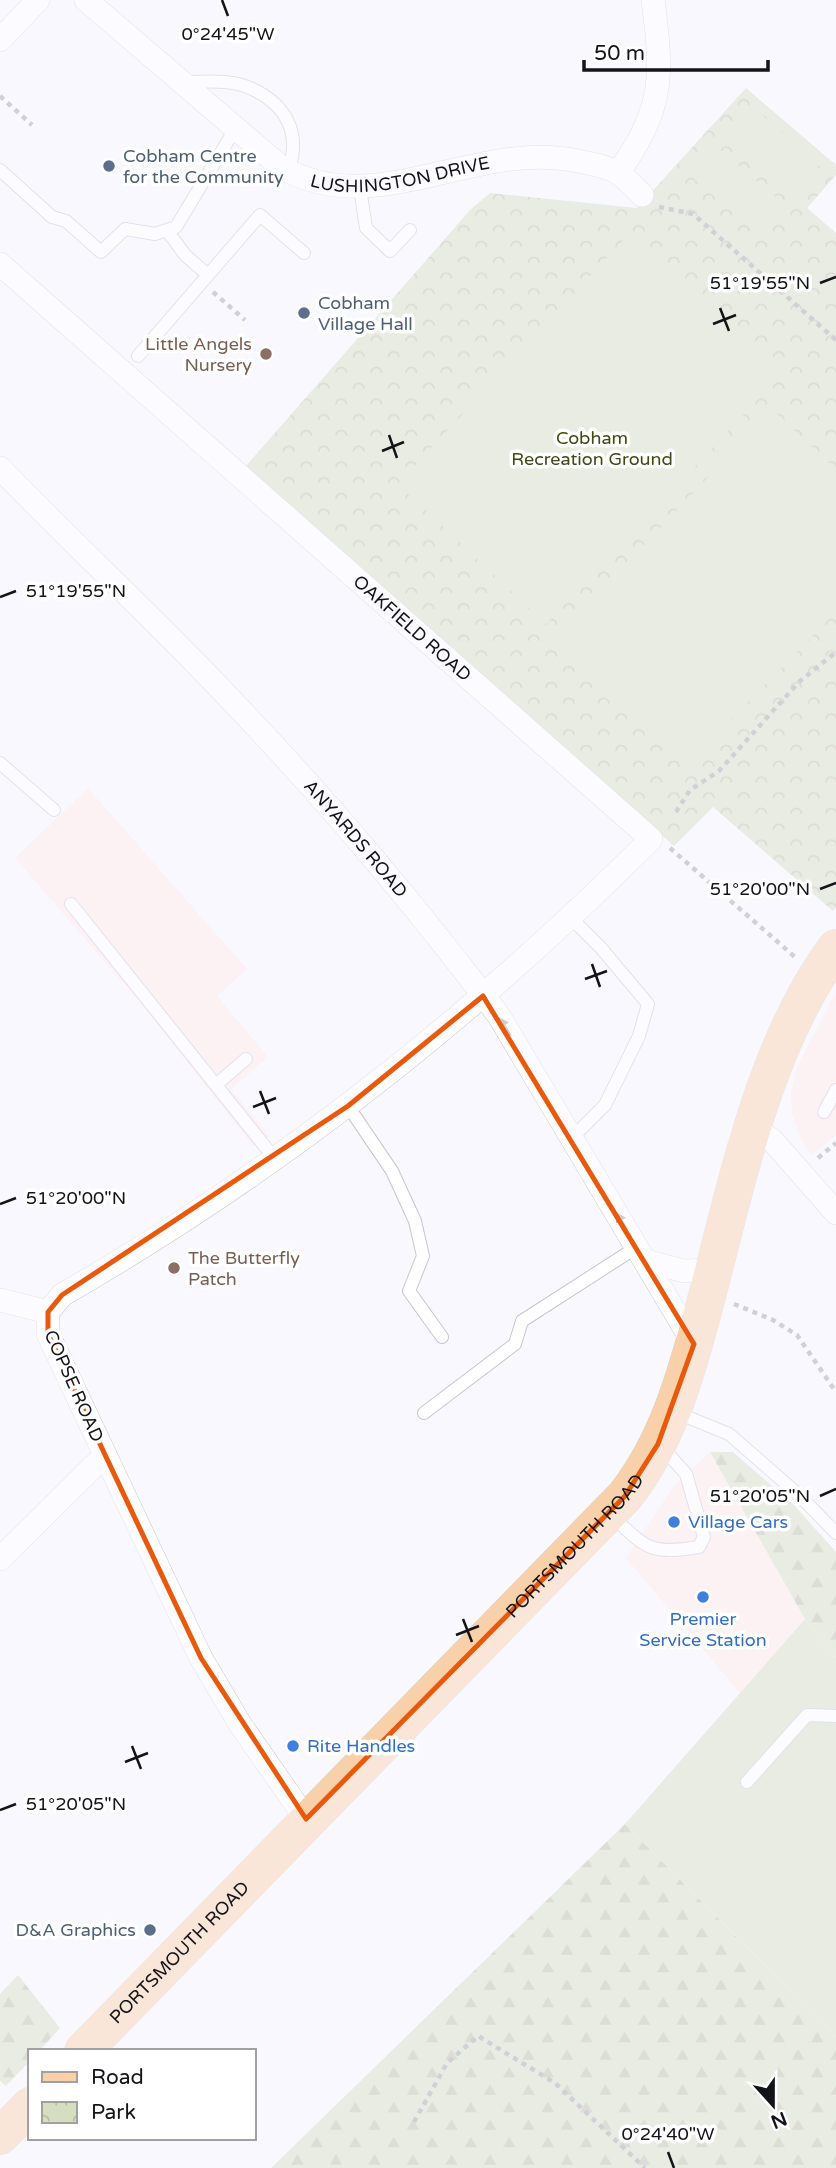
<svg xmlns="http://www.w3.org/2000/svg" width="836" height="2168" font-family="'Varela Round',sans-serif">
  <defs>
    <pattern id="forest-firs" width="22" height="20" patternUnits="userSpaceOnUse" patternTransform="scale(1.75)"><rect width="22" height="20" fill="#d6ddc0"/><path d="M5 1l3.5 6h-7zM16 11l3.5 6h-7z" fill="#b7bda4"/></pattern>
    <pattern id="park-crowns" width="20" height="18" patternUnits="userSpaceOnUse" patternTransform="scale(1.75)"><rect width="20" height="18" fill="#d6ddc0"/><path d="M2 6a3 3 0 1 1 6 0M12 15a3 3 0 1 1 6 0" fill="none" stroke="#b7bda4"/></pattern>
  </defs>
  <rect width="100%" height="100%" fill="#f9f8ff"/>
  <g fill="#feeae4">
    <path d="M88 788 247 969 217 996 268 1057 231 1089 270 1136 253 1146 138 1000 15 858Z"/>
    <path d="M836 991V1135L812 1155 802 1142 792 1114 791 1092 797 1068Z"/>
    <path d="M710 1452 805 1619 740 1693 626 1558 673 1487Z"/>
  </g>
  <g fill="url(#forest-firs)">
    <path d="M710 1452H733L794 1505 836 1552V1657L805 1619Z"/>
    <path d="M625 1824 836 2037V2168H271Z"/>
    <path d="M18 1975 60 2028 39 2051H30V2061L6 2086 0 2081V1994Z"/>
  </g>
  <path fill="url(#park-crowns)" d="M746 88 836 165V175L807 208 836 233V907L833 911 713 807 674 846 245 467 471 209 490 193 637 208Z"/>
  <g fill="#d6ddc0">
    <path d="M753 107 820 164 793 194 728 137Z"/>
    <path d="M718 148 784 204 758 235 692 177Z"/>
    <path d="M632 231 783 373 546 624 398 484Z"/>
    <path d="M772 409 836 470V612L692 759 559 636Z"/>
    <path d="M805 1619 836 1657V2037L625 1824Z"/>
  </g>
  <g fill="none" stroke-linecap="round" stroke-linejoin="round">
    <g stroke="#c8c6d2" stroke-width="14">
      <g id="lane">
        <path d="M185 82C205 82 231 79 250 88 286 104 302 133 288 171"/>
        <path d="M0 170 52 217 66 221 101 252 125 229 155 234 176 227 235 129"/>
        <path d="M360 188 366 228 390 251 410 230"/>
        <path d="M168 232 186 256 208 275"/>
        <path d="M138 356 260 215 304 253"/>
        <path d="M0 763 54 810"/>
        <path d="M71 904 275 1159"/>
        <path d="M571 918 601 948 648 1004 639 1036 605 1105 573 1137"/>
        <path d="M217 1084 246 1059"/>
        <path d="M348 1106 392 1171 415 1221 423 1256 409 1291 442 1337"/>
        <path d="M824 1112 836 1090"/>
        <path d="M675 1412 729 1434 800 1496 836 1533"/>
        <path d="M424 1413 515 1344 522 1321 637 1247"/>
        <path d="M611 1515C646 1548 649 1555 699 1547L704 1537 686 1474 661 1446"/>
        <path d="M747 1782 807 1715 836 1716"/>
      </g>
    </g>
    <g stroke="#c8c6d2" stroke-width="24">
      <g id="street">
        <path id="s1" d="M86 0 281 167C375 222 475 139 578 161 591 164 607 166 618 173 627 179 635 188 642 195"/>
        <path d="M0 40 38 0"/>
        <path d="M618 173C664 108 663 77 653 0"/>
        <path id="s2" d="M0 264 651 839C475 1015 278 1171 62 1295L48 1312V1334L201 1658 240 1724 306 1819"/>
        <path id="s3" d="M0 468C76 547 157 621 232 701 327 800 416 906 499 1016L694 1344"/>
        <path d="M754 1129 772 1140 836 1213"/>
        <path d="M646 1261 684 1271 714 1270"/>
        <path d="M0 1300 48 1312"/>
        <path d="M0 1559 105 1455"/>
      </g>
    </g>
    <g stroke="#d5d5d5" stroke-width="38">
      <g id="primary">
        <path id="s4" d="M83 2051 625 1496C667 1443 686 1375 703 1311 735 1193 762 1047 836 948"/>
        <path d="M0 2136 30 2106"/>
      </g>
    </g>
    <g stroke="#a2a1a7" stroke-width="4.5" stroke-dasharray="5 5" stroke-linecap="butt">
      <path d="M0 96 32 125"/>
      <path d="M659 207 693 214 836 340"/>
      <path d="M213 292 245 320"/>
      <path d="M676 812 690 790 719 771 799 682 836 652"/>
      <path d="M670 848 795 957"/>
      <path d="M818 1158 836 1143"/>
      <path d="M734 1304 773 1320 797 1335 836 1392"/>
      <path d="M414 2122 447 2063 478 2036 555 2083 645 2168"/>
    </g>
    <use href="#lane" stroke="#fff" stroke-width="12"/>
    <use href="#street" stroke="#fff" stroke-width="23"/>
    <use href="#primary" stroke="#f8d0a9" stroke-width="37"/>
  </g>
  <defs><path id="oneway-solid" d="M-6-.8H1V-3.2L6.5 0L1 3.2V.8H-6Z" transform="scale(1.75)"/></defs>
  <g fill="#959597">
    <use href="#oneway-solid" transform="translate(505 1027) rotate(-122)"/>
    <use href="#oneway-solid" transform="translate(622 1222) rotate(-120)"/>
  </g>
  <path d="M0 0H836V2168H0ZM483 996 694 1344 658 1444 625 1496 306 1819 201 1658 48 1334V1312L62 1295 348 1106Z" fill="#f9f8ff" fill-opacity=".55" fill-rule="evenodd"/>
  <path fill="none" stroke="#e8590c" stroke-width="5" stroke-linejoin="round" d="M483 996 694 1344 658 1444 625 1496 306 1819 201 1658 48 1334V1312L62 1295 348 1106Z"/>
  <path fill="none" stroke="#141317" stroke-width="2.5" d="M222 0 228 16M820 283 836 277M720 308 729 331M713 324 736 315M389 435 397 458M382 451 404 442M0 597 16 591M820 889 836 883M592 964 600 987M585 979 607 971M260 1091 269 1114M253 1107 276 1098M0 1204 16 1198M820 1496 836 1489M463 1619 472 1642M456 1635 479 1626M132 1746 141 1769M125 1762 148 1753M0 1810 16 1804M668 2152 674 2168"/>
  <g fill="#5c6f8a" stroke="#fff" stroke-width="2.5">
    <circle cx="109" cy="166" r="7"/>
    <circle cx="304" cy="313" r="7"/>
    <circle cx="150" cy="1930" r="7"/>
  </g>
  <g fill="#8d6e63" stroke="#fff" stroke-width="2.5">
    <circle cx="266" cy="354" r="7"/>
    <circle cx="174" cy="1268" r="7"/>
  </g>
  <g fill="#3f7fe0" stroke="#fff" stroke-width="2.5">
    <circle cx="674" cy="1522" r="7"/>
    <circle cx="703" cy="1597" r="7"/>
    <circle cx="293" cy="1746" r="7"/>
  </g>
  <g text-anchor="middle" stroke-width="7" stroke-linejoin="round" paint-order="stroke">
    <g font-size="18" fill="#4e5e75" stroke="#fff" text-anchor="start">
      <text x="123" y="162">Cobham Centre<tspan x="123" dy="21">for the Community</tspan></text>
      <text x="318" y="309">Cobham<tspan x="318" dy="21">Village Hall</tspan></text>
      <text x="136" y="1936" text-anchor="end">D&amp;A Graphics</text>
    </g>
    <g font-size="18" fill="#141317" stroke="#fff">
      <text dy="6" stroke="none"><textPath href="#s1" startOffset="380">LUSHINGTON DRIVE</textPath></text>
      <text dy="6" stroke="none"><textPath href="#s2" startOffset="550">OAKFIELD ROAD</textPath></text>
      <text dy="6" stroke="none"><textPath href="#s3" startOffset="514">ANYARDS ROAD</textPath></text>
      <text transform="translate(74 1386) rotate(66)" y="6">COPSE ROAD</text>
      <text dy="6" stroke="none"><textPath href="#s4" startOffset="705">PORTSMOUTH ROAD</textPath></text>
      <text dy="6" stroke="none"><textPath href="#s4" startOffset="138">PORTSMOUTH ROAD</textPath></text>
    </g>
    <g font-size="18" fill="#785e54" stroke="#fff" text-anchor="end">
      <text x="252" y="350">Little Angels<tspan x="252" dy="21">Nursery</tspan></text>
      <text x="188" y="1264" text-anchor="start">The Butterfly<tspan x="188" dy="21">Patch</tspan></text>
    </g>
    <g font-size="18" fill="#404814" stroke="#fff">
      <text x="592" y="444">Cobham<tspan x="592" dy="21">Recreation Ground</tspan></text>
    </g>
    <g font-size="18" fill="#366cbe" stroke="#fff" text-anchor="start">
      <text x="688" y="1528">Village Cars</text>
      <text x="703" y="1625" text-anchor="middle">Premier<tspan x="703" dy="21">Service Station</tspan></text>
      <text x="307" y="1752">Rite Handles</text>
    </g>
  </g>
  <g font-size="18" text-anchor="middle" fill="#141317" stroke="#fff" stroke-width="7" stroke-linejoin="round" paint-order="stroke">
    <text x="228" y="40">0°24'45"W</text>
    <text x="760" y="289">51°19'55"N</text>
    <text x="76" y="597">51°19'55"N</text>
    <text x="760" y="895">51°20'00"N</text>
    <text x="76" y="1204">51°20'00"N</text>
    <text x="760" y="1502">51°20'05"N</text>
    <text x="76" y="1810">51°20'05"N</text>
    <text x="668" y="2140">0°24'40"W</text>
  </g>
  <rect x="28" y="2049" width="228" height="91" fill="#ffffff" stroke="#a1a1a2" stroke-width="2"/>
  <rect x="42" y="2072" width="35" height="10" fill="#f8d0a9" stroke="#a1a1a2" stroke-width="2"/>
  <text x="91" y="2084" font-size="21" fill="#141317">Road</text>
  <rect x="42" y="2102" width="35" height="21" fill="url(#park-crowns)" stroke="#a1a1a2" stroke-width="2"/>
  <text x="91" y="2119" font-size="21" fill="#141317">Park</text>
  <g transform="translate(773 2105) rotate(159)" stroke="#ffffff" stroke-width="5" paint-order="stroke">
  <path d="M0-5L12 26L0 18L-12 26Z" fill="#141317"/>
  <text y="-10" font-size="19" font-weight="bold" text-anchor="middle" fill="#141317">N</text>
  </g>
  <path d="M584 60v10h184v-10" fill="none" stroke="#141317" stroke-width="3.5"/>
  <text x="594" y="60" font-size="21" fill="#141317" stroke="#ffffff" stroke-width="5" paint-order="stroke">50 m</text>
</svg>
